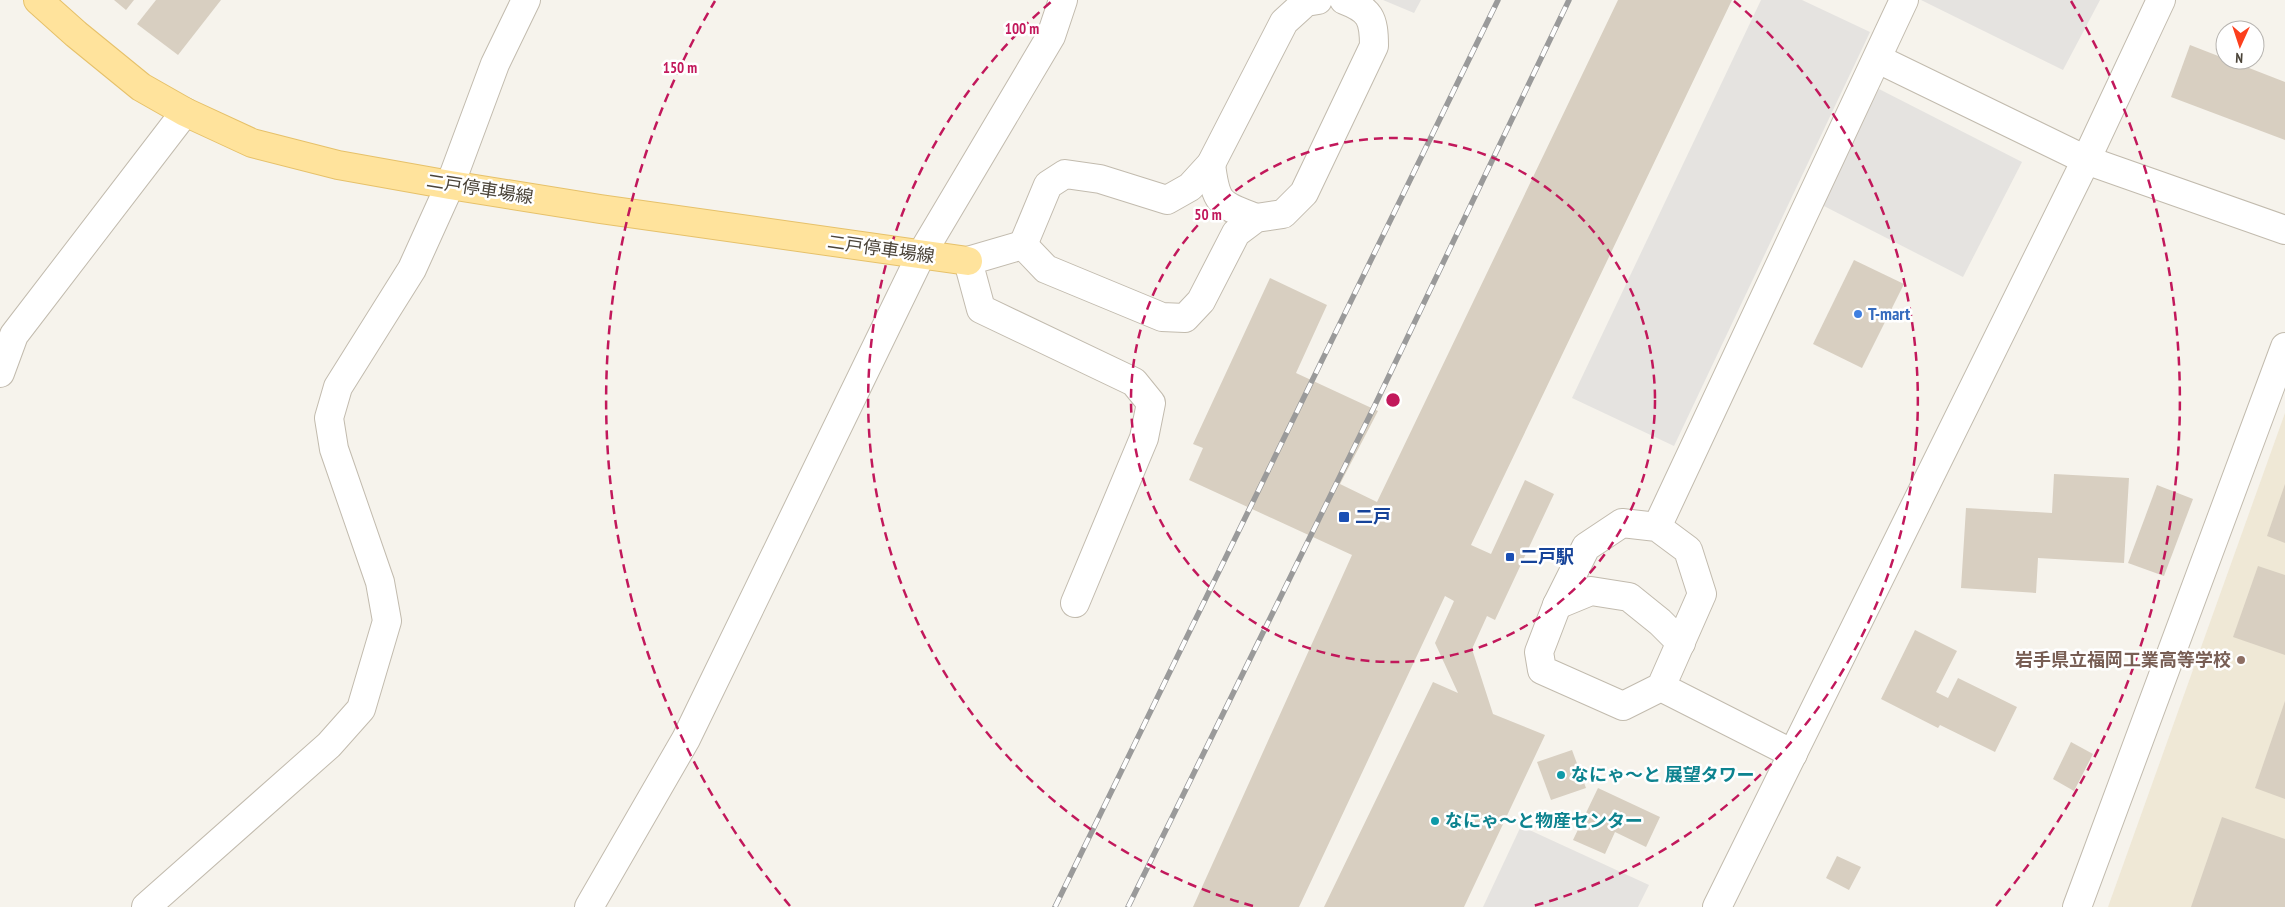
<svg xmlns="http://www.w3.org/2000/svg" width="2285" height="907" font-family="'PT Sans Narrow','Noto Sans JP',sans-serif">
  <rect width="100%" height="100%" fill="#f6f3ec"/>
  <path fill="#efe8d6" d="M2285 413V907H2108Z"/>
  <g fill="#e5e3e0">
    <path d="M1383 0H1421L1414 13Z"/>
    <path d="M1761 0H1802L1870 32 1674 446 1572 398Z"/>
    <path d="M1921 0H2100L2063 70Z"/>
    <path d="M1879 89 2022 162 1963 277 1820 204Z"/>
    <path d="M1521 826 1649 885 1638 907H1483Z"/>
  </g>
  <g fill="#d8cfc1">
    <path d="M114 0H134L126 10Z"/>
    <path d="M156 0H221L178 55 137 24Z"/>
    <path d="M1618 0H1732L1471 545 1491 554 1525 480 1554 494 1495 620 1487 616 1472 649 1493 714 1545 735 1464 907H1324L1433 682 1458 693 1435 643 1454 601 1445 596 1299 907H1193L1352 555 1189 480 1203 448 1193 444 1270 278 1327 305 1296 373 1378 411 1340 484 1377 502Z"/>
    <path d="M2190 45 2285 82V140L2171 97Z"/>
    <path d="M1854 260 1904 284 1862 368 1813 344Z"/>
    <path d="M2054 474 2129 478 2124 563 2038 558 2036 593 1961 588 1966 508 2052 513Z"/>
    <path d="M2285 484V543L2267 536Z"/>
    <path d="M2157 485 2193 499 2164 576 2128 563Z"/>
    <path d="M2258 566 2285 575V655L2233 637Z"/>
    <path d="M1915 630 1957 651 1936 692 1948 698 1958 678 2017 707 1995 752 1940 725 1938 728 1881 699Z"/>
    <path d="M2285 701V799L2255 788Z"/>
    <path d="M2071 742 2093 754 2074 791 2053 779Z"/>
    <path d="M1572 750 1586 788 1551 800 1537 762Z"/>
    <path d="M1598 788 1660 817 1646 847 1615 832 1605 854 1573 840Z"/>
    <path d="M2222 817 2285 839V907H2191Z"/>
    <path d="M1837 856 1861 867 1849 890 1826 878Z"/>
  </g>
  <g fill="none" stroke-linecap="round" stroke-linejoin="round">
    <g stroke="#c2bbae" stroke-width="30">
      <g id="minor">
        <path d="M1878 59 2086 160 2285 230"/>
        <path d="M1211 164C1216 205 1220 204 1256 218"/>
        <path d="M1023 245 1046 269 1162 317 1185 318 1201 301 1236 233 1256 218 1283 214 1304 193 1374 46C1374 18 1370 10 1344 0"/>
        <path d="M1023 245 968 261 981 309 1134 382 1151 403 1144 438 1075 603"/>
        <path d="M1023 245 1048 185 1065 174 1100 179 1167 200 1190 187 1211 164 1284 22 1306 2 1318 0"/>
        <path d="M0 373 14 335 185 112"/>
        <path d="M1657 527 1904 0"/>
        <path d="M1557 605 1591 591 1629 597 1660 622 1681 643"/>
        <path d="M1661 687 1702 594 1688 550 1657 527 1622 523 1586 547 1557 605 1539 652 1542 670 1623 706 1661 687 1793 754"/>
        <path d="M146 907 329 745 361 709 387 621 380 582 334 449 329 418 338 387 412 269 450 185 495 64 526 0"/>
        <path d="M589 907 686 739 921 255 1051 36 1063 0"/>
        <path d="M1717 907 2086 160 2161 0"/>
        <path d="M2077 907 2285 347"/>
      </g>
    </g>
    <g stroke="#e6c16a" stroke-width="30">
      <path id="major" d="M38 0 76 34 141 87 185 112 252 143 338 165 450 185 600 209 968 261"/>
    </g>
    <use href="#minor" stroke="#fff" stroke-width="28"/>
    <use href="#major" stroke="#ffe39c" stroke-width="28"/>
    <g stroke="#9a9a9a" stroke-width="5.5">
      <g id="rail">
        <path d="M1055 907 1498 0"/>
        <path d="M1128 907 1375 405 1569 0"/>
      </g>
    </g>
    <use href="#rail" stroke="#fff" stroke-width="4" stroke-dasharray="11" stroke-linecap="butt"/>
  </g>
  <g fill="none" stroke="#c2185b" stroke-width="2.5" stroke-dasharray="9 6">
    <circle cx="1393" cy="400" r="262"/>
    <path d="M1253 906A525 525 0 0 1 1052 1M1734 1A525 525 0 0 1 1533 906"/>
    <path d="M790 906A787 787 0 0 1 715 1M2071 1A787 787 0 0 1 1996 906"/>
  </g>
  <circle fill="#3f7fe0" stroke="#fff" stroke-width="2" cx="1858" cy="314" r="5"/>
  <g fill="#1a4fb4" stroke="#fff" stroke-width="2">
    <rect x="1338" y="511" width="12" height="12" rx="2.5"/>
    <rect x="1505" y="552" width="10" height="10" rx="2.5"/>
  </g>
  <circle fill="#8d6e63" stroke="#fff" stroke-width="2" cx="2241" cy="660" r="5"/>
  <g fill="#0f9aa8" stroke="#fff" stroke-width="2">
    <circle cx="1561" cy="775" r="5"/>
    <circle cx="1435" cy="821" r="5"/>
  </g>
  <g text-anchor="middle" stroke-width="5" stroke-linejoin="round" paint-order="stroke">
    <g font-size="18" fill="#4b4439" stroke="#fff">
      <text transform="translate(480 189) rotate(9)" y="6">二戸停車場線</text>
      <text transform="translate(881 249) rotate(8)" y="6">二戸停車場線</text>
    </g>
    <g font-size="18" font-weight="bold" fill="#366cbe" stroke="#fff" text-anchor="start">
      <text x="1868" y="320">T-mart</text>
    </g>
    <g font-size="18" font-weight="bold" fill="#164399" stroke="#fff" text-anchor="start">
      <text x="1355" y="523">二戸</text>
      <text x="1520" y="563">二戸駅</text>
    </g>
    <g font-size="18" font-weight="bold" fill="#785e54" stroke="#fff" text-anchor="end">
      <text x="2231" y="666">岩手県立福岡工業高等学校</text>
    </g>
    <g font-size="18" font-weight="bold" fill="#0d838f" stroke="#fff" text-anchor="start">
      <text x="1571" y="781">なにゃ～と 展望タワー</text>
      <text x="1445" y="827">なにゃ～と物産センター</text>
    </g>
  </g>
  <circle cx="1393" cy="400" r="8" fill="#c2185b" stroke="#fff" stroke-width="2.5"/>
  <g font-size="15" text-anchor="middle" font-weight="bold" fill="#c2185b" stroke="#fff" stroke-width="5" stroke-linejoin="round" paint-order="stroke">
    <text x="1022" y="34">100 m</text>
    <text x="680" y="73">150 m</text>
    <text x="1208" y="220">50 m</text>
  </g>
  <g transform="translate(2240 45) rotate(183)"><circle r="24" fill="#ffffff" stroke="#b7b4b0"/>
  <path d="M0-4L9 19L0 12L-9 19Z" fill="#fc3f1d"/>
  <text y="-8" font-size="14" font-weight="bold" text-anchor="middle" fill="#4b4439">N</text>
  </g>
</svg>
